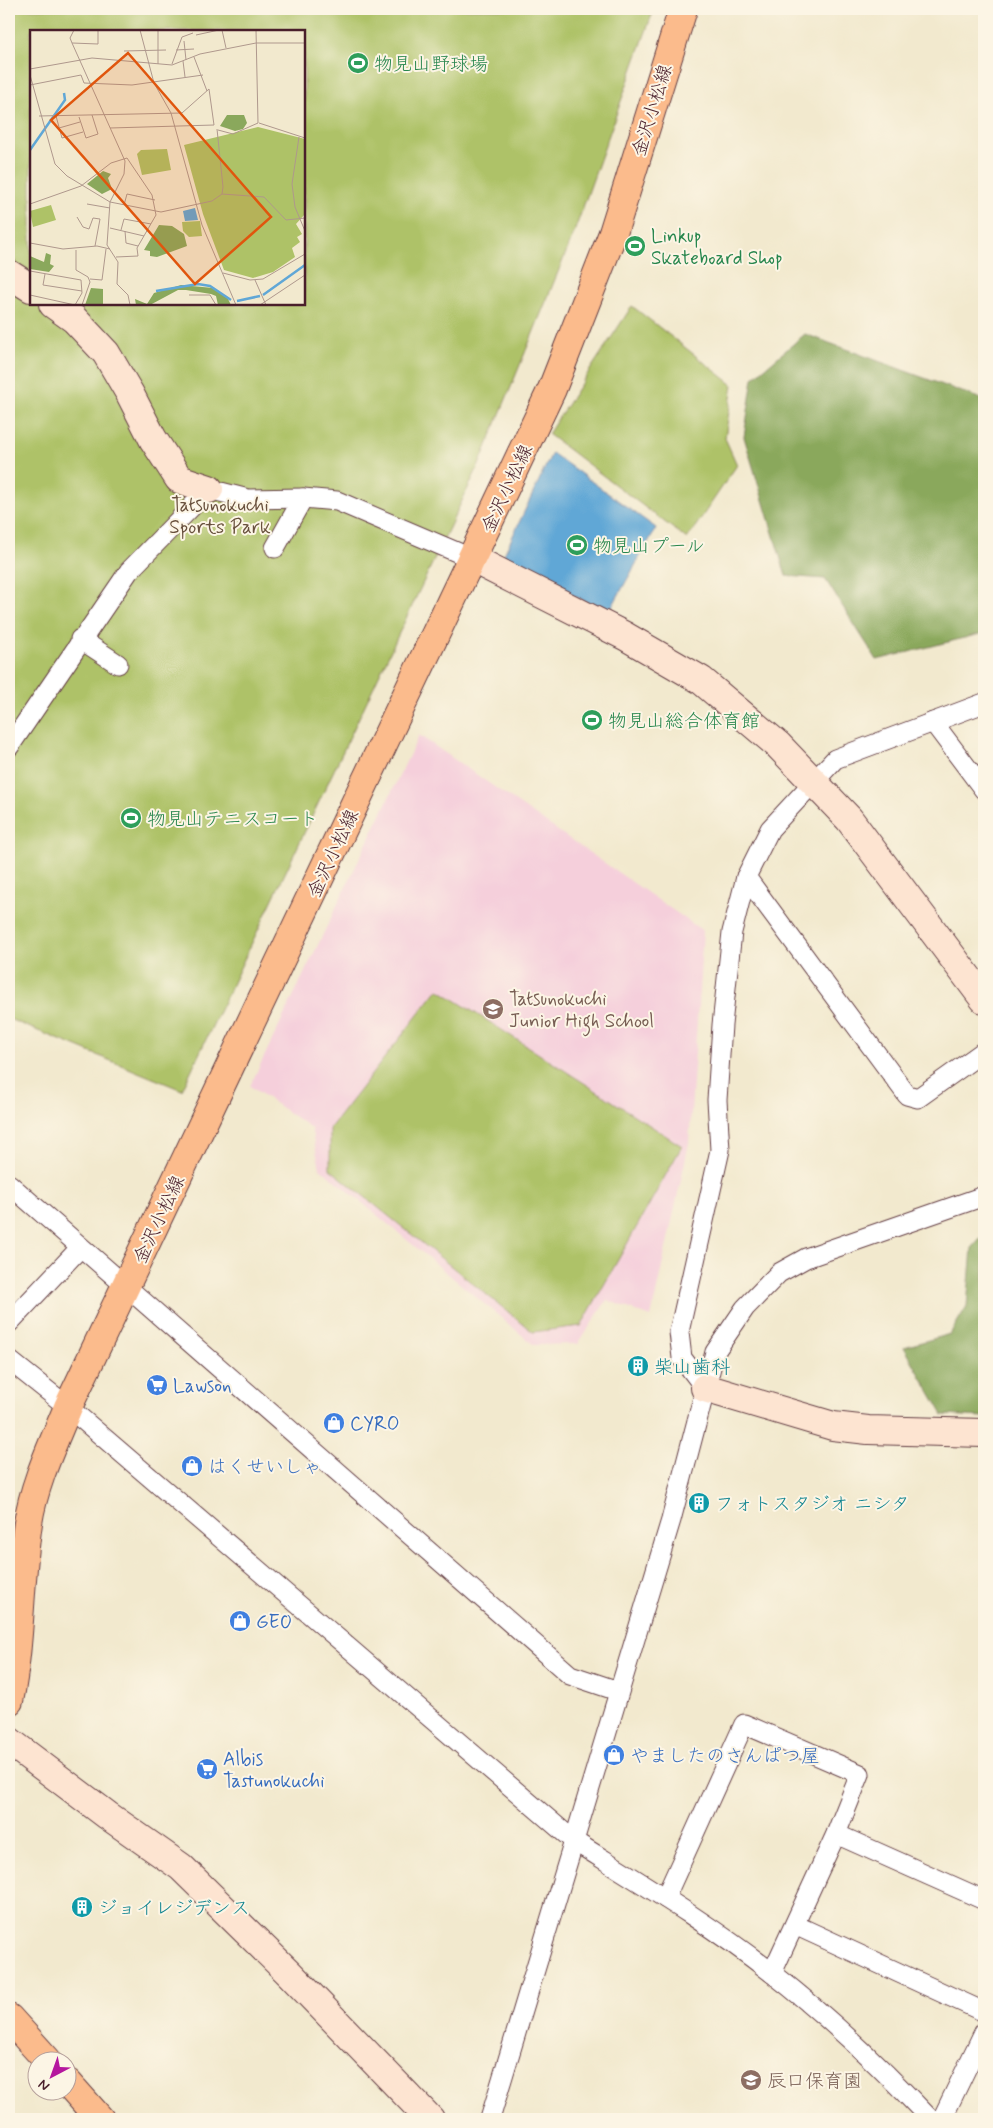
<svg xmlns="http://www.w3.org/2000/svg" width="993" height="2128" font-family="Mynerve,'Klee One',sans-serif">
  <rect width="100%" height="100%" fill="#fcf5e5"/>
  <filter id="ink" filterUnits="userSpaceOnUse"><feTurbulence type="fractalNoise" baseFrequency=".02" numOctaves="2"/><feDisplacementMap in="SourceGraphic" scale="10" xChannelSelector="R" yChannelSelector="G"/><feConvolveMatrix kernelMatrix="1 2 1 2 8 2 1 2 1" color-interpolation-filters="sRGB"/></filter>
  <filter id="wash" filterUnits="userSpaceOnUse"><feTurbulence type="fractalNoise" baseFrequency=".0096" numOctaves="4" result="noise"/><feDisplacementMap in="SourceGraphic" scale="20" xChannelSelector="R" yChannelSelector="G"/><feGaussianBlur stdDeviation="1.12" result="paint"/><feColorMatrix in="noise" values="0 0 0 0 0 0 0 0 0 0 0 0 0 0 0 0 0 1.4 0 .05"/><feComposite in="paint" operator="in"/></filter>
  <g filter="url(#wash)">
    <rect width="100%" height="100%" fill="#f2e9ce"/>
    <path fill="#f5cfdb" d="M419 735 703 931 689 1143 651 1317 607 1300 578 1344 534 1345 320 1168 311 1128 250 1086Z"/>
    <g fill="#aec267" stroke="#7c7049" fill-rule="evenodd">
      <path d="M9 9H654L572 238 479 465 182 1090 9 1019ZM31 31H304V304H31Z"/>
      <path d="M632 306 733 385 725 438 737 465 687 539 548 434Z"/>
      <path d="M438 989 682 1146 581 1326 533 1332 330 1169V1128Z"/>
    </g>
    <g fill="#8aa85c" stroke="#6a6444">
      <path d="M805 334 984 400V633L877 660 825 579 786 576 744 437 753 378Z"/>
      <path d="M984 1235V1417L943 1415 904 1347 950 1334 967 1306 972 1248Z"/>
    </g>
    <path fill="#60a7d6" stroke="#556380" d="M552 453 656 528 609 612 500 563Z"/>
  </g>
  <g filter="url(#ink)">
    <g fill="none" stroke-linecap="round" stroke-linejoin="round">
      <g stroke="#633d43" stroke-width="21">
        <g id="street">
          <path d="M275 548 303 498"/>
          <path d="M80 639 118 664"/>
          <path d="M933 722 984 790"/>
          <path d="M9 747 129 571 209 489 248 499 303 498 337 501 473 559"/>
          <path d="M746 877 907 1095 918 1098 984 1051"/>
          <path d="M9 1184 570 1675 618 1691"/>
          <path d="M9 1323 80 1248"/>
          <path d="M9 1360 68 1407 574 1841C641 1883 710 1924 772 1973 829 2017 881 2067 930 2119"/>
          <path d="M705 1388 682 1358 679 1332 720 1150 717 1100 722 1025 732 932 746 877 770 829 835 759 984 703"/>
          <path d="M836 1834 984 1900"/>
          <path d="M665 1898 744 1724 860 1774 836 1834 772 1973"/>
          <path d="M795 1925 984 2012"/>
          <path d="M490 2119 671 1520 715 1352 745 1308 779 1273 806 1258 984 1196"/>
          <path d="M942 2119 984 2032"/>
        </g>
      </g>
      <g stroke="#633d43" stroke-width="30">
        <g id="secondary">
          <path d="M9 274 31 288"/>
          <path d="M53 304 74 319 106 353 130 394 153 439 179 479 209 489"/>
          <path d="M473 559 625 636 701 680 778 745 849 819 984 999"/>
          <path d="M705 1388 833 1426 868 1430 984 1433"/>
          <path d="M9 1741 107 1815 181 1867 289 1973 430 2119"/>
        </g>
      </g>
      <g stroke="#633d43" stroke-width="30">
        <g id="primary">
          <path d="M9 1701C21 1643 19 1582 28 1523 34 1483 53 1444 68 1407L552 389 613 233 683 9"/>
          <path d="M9 2018 47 2060"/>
          <path d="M68 2083 100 2119"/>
        </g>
      </g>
      <use href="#street" stroke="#fff" stroke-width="19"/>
      <use href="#secondary" stroke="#fde4d1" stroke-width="28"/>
      <use href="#primary" stroke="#fbbb8c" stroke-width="28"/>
    </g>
  </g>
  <defs>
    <g id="stadium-disc" transform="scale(1.125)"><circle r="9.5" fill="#2e9e5b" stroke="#fcf5e5"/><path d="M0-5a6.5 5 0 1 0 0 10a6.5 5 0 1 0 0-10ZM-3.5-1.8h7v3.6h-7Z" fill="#fff"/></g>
    <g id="school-disc" transform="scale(1.125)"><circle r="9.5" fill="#8d6e63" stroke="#fcf5e5"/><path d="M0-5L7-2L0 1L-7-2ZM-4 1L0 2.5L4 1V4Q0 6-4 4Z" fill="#fff"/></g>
    <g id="building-disc" transform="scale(1.125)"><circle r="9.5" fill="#0f9aa8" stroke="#fcf5e5"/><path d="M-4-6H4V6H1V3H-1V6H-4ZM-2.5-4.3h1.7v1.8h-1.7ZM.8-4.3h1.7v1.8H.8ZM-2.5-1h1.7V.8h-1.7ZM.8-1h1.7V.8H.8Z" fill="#fff"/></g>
    <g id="supermarket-disc" transform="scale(1.125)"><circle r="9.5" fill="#3f7fe0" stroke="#fcf5e5"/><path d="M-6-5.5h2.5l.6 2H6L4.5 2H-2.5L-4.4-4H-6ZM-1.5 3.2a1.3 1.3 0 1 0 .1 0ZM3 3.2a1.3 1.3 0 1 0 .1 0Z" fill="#fff"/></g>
    <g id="shop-disc" transform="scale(1.125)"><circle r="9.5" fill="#3f7fe0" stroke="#fcf5e5"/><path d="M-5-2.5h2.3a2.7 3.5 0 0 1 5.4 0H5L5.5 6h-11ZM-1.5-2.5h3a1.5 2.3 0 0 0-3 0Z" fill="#fff"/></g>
  </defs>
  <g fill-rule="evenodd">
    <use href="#stadium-disc" x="358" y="63"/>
    <use href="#stadium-disc" x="635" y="246"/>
    <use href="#stadium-disc" x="577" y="545"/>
    <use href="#stadium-disc" x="592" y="720"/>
    <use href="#stadium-disc" x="131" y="818"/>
    <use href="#school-disc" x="493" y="1009"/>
    <use href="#building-disc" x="638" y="1366"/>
    <use href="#supermarket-disc" x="157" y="1385"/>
    <use href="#shop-disc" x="334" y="1423"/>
    <use href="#shop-disc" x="192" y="1466"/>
    <use href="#building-disc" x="699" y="1503"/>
    <use href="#shop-disc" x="240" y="1621"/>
    <use href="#shop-disc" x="614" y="1755"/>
    <use href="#supermarket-disc" x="207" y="1769"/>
    <use href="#building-disc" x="82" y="1907"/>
    <use href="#school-disc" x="751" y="2080"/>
  </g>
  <g text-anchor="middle" stroke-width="4" stroke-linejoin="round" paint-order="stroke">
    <g font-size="19" fill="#27864d" stroke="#fcf5e5" text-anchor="start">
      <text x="374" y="70">物見山野球場</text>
      <text x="651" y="242">Linkup<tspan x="651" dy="22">Skateboard Shop</tspan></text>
      <text x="593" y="552">物見山プール</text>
      <text x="608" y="727">物見山総合体育館</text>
      <text x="147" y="825">物見山テニスコート</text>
    </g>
    <g font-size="19" fill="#4a1f2b" stroke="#fcf5e5">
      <text transform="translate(651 110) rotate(-73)" y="7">金沢小松線</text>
      <text transform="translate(506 488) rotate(-65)" y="7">金沢小松線</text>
      <text transform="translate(332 853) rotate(-65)" y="7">金沢小松線</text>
      <text transform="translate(158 1219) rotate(-65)" y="7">金沢小松線</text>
    </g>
    <g font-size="19" fill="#68503d" stroke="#fcf5e5">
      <text x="220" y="511">Tatsunokuchi<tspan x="220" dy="22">Sports Park</tspan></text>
    </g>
    <g font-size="19" fill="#785e54" stroke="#fcf5e5" text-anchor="start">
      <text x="509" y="1005">Tatsunokuchi<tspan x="509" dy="22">Junior High School</tspan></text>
      <text x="767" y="2087">辰口保育園</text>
    </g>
    <g font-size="19" fill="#0d838f" stroke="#fcf5e5" text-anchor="start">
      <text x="654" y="1373">柴山歯科</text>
      <text x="715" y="1510">フォトスタジオ ニシタ</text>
      <text x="98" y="1914">ジョイレジデンス</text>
    </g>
    <g font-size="19" fill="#366cbe" stroke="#fcf5e5" text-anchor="start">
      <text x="173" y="1392">Lawson</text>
      <text x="350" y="1430">CYRO</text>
      <text x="208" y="1473">はくせいしゃ</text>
      <text x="256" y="1628">GEO</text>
      <text x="630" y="1762">やましたのさんぱつ屋</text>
      <text x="223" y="1765">Albis<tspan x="223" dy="22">Tastunokuchi</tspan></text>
    </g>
  </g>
  <g transform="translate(30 30)">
    <rect width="275" height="275" fill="#f2e9ce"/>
    <path d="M228 97 275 109V184L266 194 272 204 267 207 270 212 262 218 265 227 243 242 223 248 194 240 173 184 154 115ZM137 119 141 140 112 145 107 124 111 120ZM21 175 26 190 3 197 0 181ZM170 191 172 206 159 207 153 201 152 192Z" fill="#aec267"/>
    <path d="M197 85H214L217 93 213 99 205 101 190 96ZM73 141 81 144 78 148 82 159 72 164 57 154ZM129 195 142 196 154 204 157 216 127 227 120 226V221L114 220ZM16 223 21 225 20 234 24 236 19 242 0 239V226L14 232ZM151 255 183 258 197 267 201 275H188L186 266 181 264 156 260H148L120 275H106L105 269 117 274 124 263ZM61 258 73 259V275H55Z" fill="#8aa85c"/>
    <path d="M165 178 168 190 155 191 153 181Z" fill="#60a7d6"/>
    <path fill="none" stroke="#60a7d6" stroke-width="2.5" d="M0 120 35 70 34 63M126 261 168 254 180 256 201 270M233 265 275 235M207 271 230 266"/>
    <path fill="none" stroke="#af988d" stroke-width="1" d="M44 0 40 8 42 13 95 131 94 144 80 172 77 215 88 232 87 254 98 265 100 275M110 0 124 53 141 83 172 195 206 275M128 0V34M192 0 196 18M226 0 228 93M166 5 189 0M154 11 156 30M42 13 68 14V0M146 20 164 19M94 21 136 20M164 27 177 61M153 31 155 47M142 34 152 7 163 3M0 39 62 28 142 35 170 24 226 13H275M0 45 25 134 37 146 80 172 131 182 182 171 192 164 193 157 187 99M0 55 51 45 54 53 102 55 173 45M9 86 152 83 179 59 184 95M26 86 32 108 53 102M49 87 56 108 68 104 62 85M229 93 275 108M29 98 50 92M80 98 184 95M188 100 203 104 228 93M269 107 262 154 265 177 275 201M192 164 234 167 256 190 275 188M0 174 51 156 81 133 97 128 122 165 126 185 107 218 108 226 86 227M57 174 80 178M94 175 97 164 125 170M47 187 53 197 59 199 63 188 70 189 65 216M80 198 114 206M91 200 94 189 121 194M95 201 96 213 108 216M0 213 33 219 67 216 80 219M46 220V240L58 247 60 252 52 275M0 241 51 250 52 263 45 275M193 243 220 250 233 249 275 224M15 244 13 255 52 261M60 249 72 250 76 219M225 250 236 275M0 265 45 275M159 265H180L186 275M230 275 275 245"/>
    <path fill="#e0560e" fill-opacity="0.15" stroke="#e0560e" stroke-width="2.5" d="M98 23 241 187 165 254 21 90Z"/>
    <rect width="275" height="275" fill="none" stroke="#4a1f2b" stroke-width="2.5"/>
  </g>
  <rect width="993" height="2128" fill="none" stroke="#fcf5e5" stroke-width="30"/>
  <g transform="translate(52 2076) rotate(221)"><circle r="24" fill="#fcf5e5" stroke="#b59f9b"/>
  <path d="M0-4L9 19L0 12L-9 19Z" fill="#b5179e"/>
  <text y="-8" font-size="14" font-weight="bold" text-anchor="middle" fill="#4a1f2b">N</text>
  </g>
</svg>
